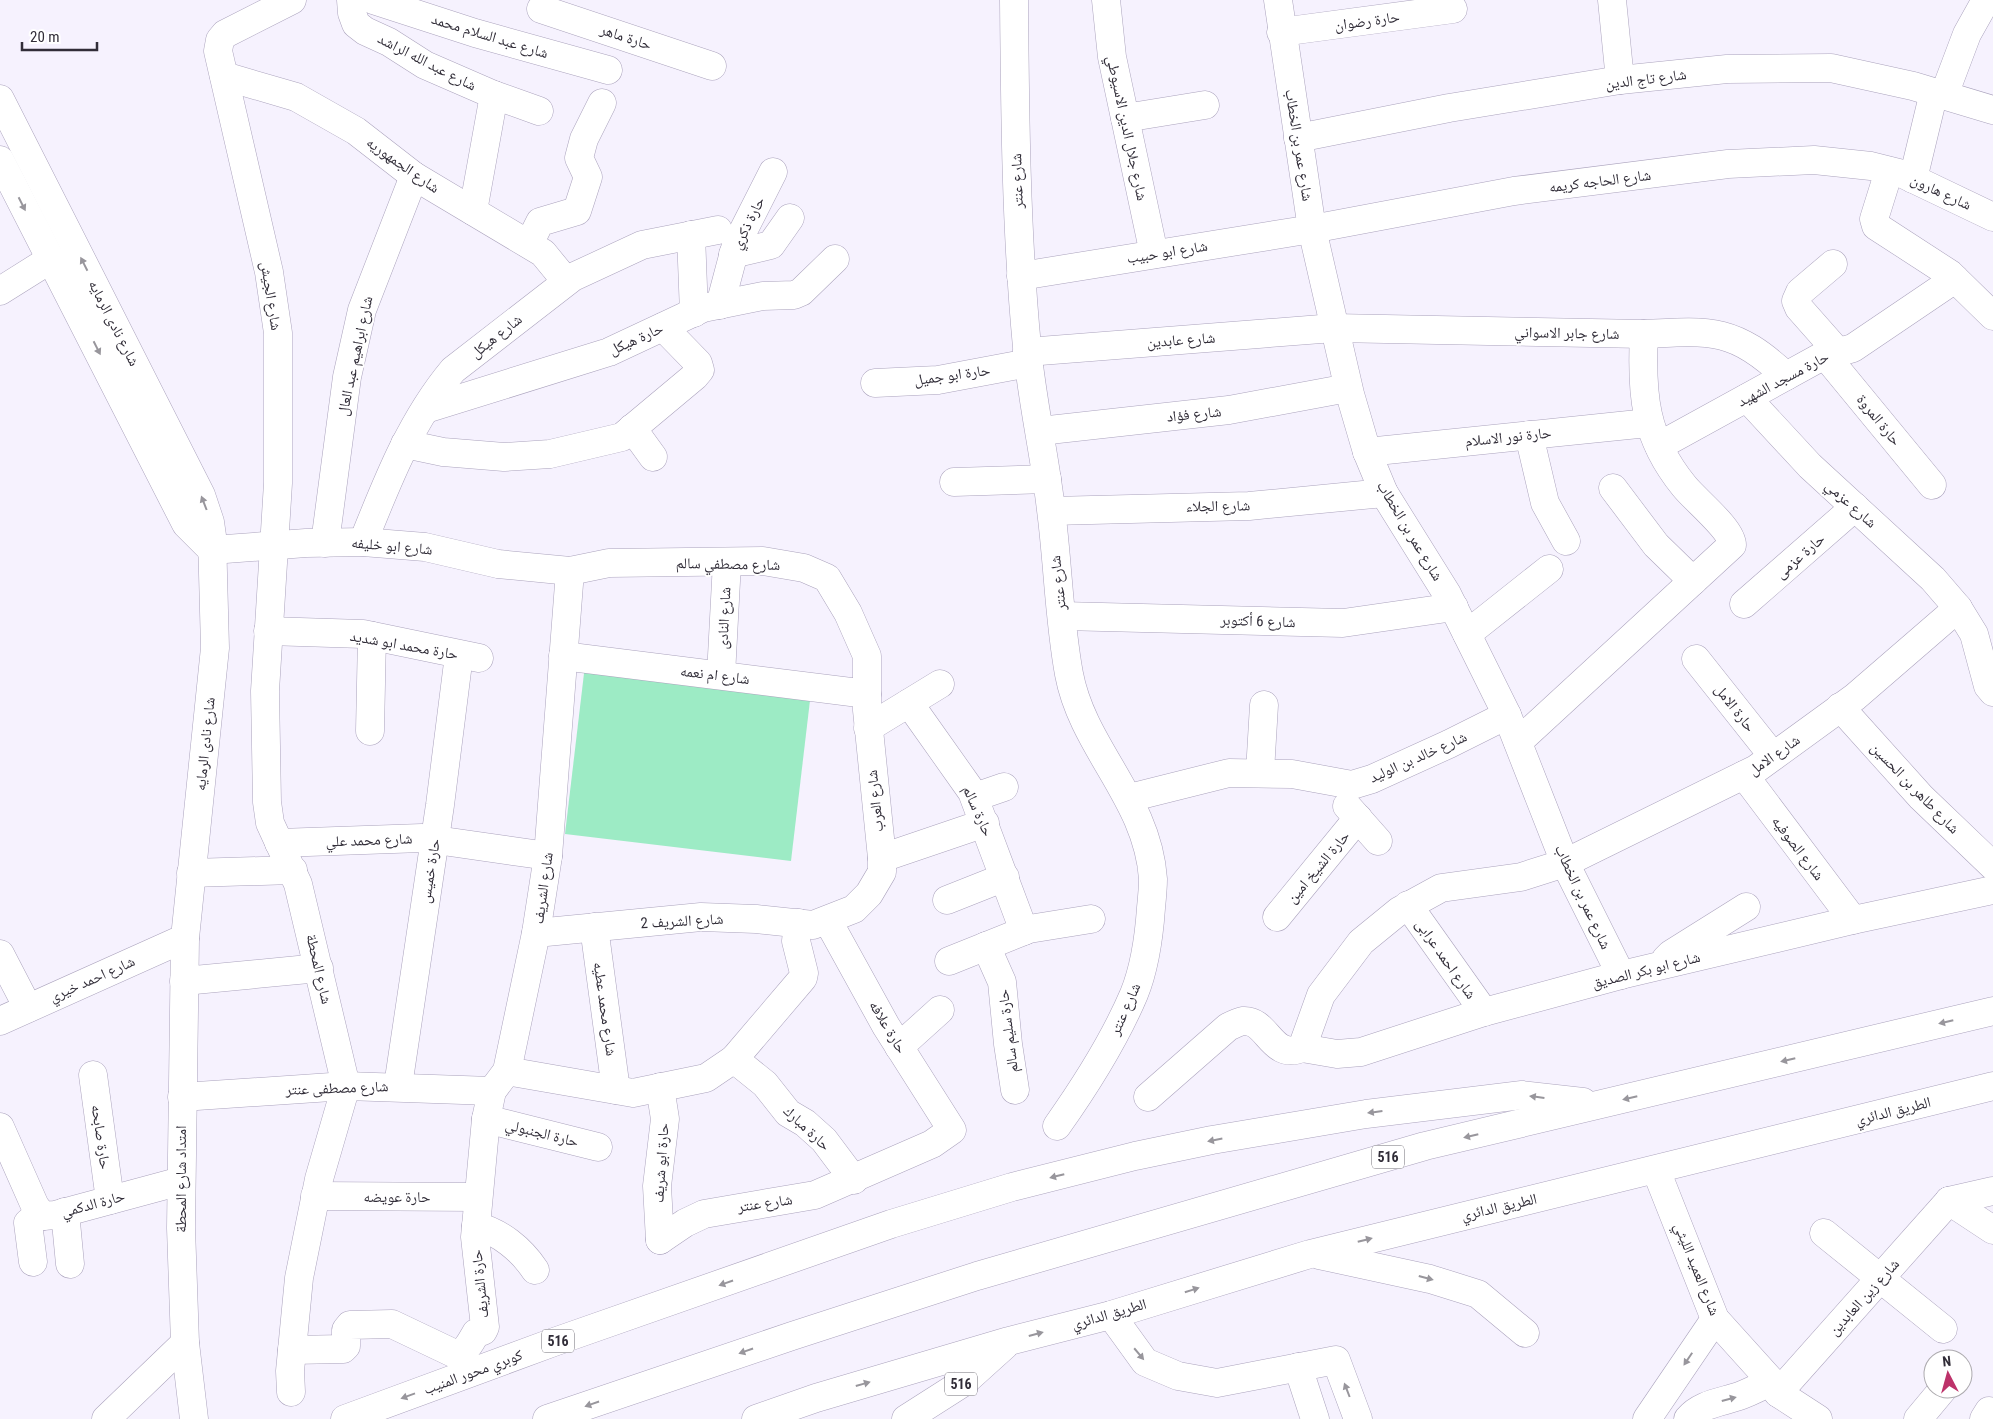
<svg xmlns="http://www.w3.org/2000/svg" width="1993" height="1419" font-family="'Roboto Condensed','Noto Naskh Arabic',sans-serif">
  <rect width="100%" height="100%" fill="#f6f2fe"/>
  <path fill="#9debc5" d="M585 665 811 692 791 861 565 834Z"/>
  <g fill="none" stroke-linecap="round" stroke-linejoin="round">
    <g stroke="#aba3bd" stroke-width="29">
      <g id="minor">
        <path d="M351 0 352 13 356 24 365 31 389 42 425 65 494 95 539 111"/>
        <path d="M373 0 475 33 608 70"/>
        <path d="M1014 0C1015 116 1016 232 1027 347 1032 402 1045 456 1051 510 1058 564 1059 620 1069 674 1083 749 1148 799 1153 879 1153 888 1152 898 1151 908 1149 937 1145 967 1134 994 1114 1041 1086 1085 1057 1126"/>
        <path d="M1106 0 1112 57 1154 254"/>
        <path d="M1278 0 1312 229 1350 394 1367 452 1384 493 1447 594 1507 715 1565 863 1621 975"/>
        <path d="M1612 0 1620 80"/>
        <path d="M541 9 712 66"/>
        <path d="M1281 32 1453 9"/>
        <path d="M224 76 296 97 356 131 414 176 543 253 566 281"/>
        <path d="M1944 95 1967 34 1986 0"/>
        <path d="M1125 118 1205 105"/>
        <path d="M1298 138 1449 108 1620 80 1727 69 1831 68 1913 86 1993 110"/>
        <path d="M1889 171 1874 219 1876 226 1950 274 1993 316"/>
        <path d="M1913 179 1934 92"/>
        <path d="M473 211 494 95"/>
        <path d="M691 235 694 313"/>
        <path d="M529 244 540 222 577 211 588 177 579 158 584 139 602 103"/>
        <path d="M733 254 771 245 790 218"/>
        <path d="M1833 264 1800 292 1796 301 1799 308 1837 351"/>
        <path d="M1021 276 1312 229 1514 191 1728 164 1814 160 1871 166 1903 174 1993 217"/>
        <path d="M0 291 51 259"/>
        <path d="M720 305 736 245 773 172"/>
        <path d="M1027 352 1334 328 1644 334C1712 330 1734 328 1786 376"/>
        <path d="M1825 355 1932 485"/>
        <path d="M875 383 938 380 1029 363"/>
        <path d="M1747 398 1810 466 1933 579 1958 608 1974 634 1988 686 1993 692"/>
        <path d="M426 409 609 352 703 308 763 296 794 295 801 292 835 259"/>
        <path d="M632 428 653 457"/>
        <path d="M1040 431 1229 410 1348 388"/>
        <path d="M1529 435 1545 503 1566 541"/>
        <path d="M405 444 443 452 504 457 550 454 622 437 695 376 700 370 698 363 663 327"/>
        <path d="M1659 446 1819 358 1853 348 1955 279"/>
        <path d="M1367 452 1648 423"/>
        <path d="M954 482 1047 479"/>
        <path d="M1613 488 1656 545 1693 581"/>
        <path d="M1052 511 1249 506 1384 493"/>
        <path d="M363 542C387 482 411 420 453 370L573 277 642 245 718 230"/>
        <path d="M325 543 347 377 362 310 414 176"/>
        <path d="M212 550 306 543 363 542 425 547 498 564 570 571 609 563 763 561 804 568 827 578 848 613 867 656V710L882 858V872L869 894 854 909 813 925 756 919 701 917 536 933"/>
        <path d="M1744 604 1855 507"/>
        <path d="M1062 616 1343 623 1454 607"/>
        <path d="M268 631 363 634 479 658"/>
        <path d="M1467 634 1549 569"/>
        <path d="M563 656 867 694"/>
        <path d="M1696 659 1773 756"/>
        <path d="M721 675 727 562"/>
        <path d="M909 703 972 792 1024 931"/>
        <path d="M1840 707 1921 797 1993 866"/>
        <path d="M868 728 940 684"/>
        <path d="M370 731 372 636"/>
        <path d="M1518 742 1732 545C1732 529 1695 500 1684 486 1644 437 1641 394 1644 334"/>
        <path d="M1260 772 1264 705"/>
        <path d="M1744 775 1853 920"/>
        <path d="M975 797 1004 787"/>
        <path d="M1129 798 1229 773 1292 774 1352 785 1372 779 1449 744 1507 715"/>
        <path d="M1347 806 1378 841"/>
        <path d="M279 843 422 838 548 856"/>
        <path d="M882 858 985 823"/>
        <path d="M191 873 293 870"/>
        <path d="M947 900 1005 877"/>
        <path d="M1408 905 1484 1012"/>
        <path d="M1277 917 1358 818"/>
        <path d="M594 927 616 1090"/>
        <path d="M185 938 181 1228 185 1343 194 1419"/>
        <path d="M986 946 1002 982 1008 1044 1015 1090"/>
        <path d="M0 954 28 1008"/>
        <path d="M1666 959 1671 954 1746 907"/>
        <path d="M949 961 1029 929 1091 919"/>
        <path d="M184 981 319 968"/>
        <path d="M899 1047 940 1010"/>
        <path d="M1302 1048 1337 1054 1361 1052 1484 1012 1621 975 1853 920 1993 890"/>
        <path d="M734 1059 765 1084 788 1113 805 1123 824 1140 854 1180"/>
        <path d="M507 1071 633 1093 706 1078 734 1059 803 978 804 973 796 941 798 923"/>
        <path d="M93 1075 110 1200"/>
        <path d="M398 1086 440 805 459 655"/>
        <path d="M182 1097 346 1086 492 1091"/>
        <path d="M1148 1097 1228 1027C1232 1025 1238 1022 1243 1021 1268 1019 1271 1061 1302 1048L1321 995 1361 942 1399 911 1441 888 1521 877 1565 863 1756 769 1855 697 1958 608"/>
        <path d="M486 1119 598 1147"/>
        <path d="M0 1127 35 1206 43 1216 55 1215 181 1181"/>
        <path d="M1656 1170 1715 1319 1771 1381 1778 1393 1818 1419"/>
        <path d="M315 1196 478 1197"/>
        <path d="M1949 1201 1993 1230"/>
        <path d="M1949 1201 1993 1191"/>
        <path d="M65 1212 70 1264"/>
        <path d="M476 1226C500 1232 521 1249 535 1270"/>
        <path d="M1824 1233 1943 1329"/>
        <path d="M660 1240 685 1223 704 1214 815 1195 932 1144 952 1130 886 1026 828 921"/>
        <path d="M660 1240 657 1186 665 1119 660 1087"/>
        <path d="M33 1262 28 1223 35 1217 43 1216"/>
        <path d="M1111 1315 1145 1362 1178 1376 1217 1383 1336 1360 1358 1419"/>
        <path d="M292 1350 343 1349 346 1346V1330L350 1325 392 1324 453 1353C466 1354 470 1343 476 1333L483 1331 485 1327 475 1237 486 1119 492 1091 507 1071 536 933 548 856 570 571"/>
        <path d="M1298 1367 1315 1419"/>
        <path d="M291 1392 290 1371 299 1278 319 1179 346 1086 298 884 270 823 267 802 265 691 278 483V333L269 272 218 51 220 40 225 34 292 0"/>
        <path d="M1778 1393 1949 1201"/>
        <path d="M106 1419 185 1343"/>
        <path d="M1647 1419 1715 1319"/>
        <path d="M1688 1419C1701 1403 1724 1402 1742 1395 1752 1391 1762 1386 1771 1381"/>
        <path d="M1918 1419 1943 1389"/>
        <path d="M1984 1419 1989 1411"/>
      </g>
    </g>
    <g stroke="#aba3bd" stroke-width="29">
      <g id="major">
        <path d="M0 99 201 495 210 522 212 536 215 648 185 938 0 1021"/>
        <path d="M0 160 186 524 212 550"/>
      </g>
    </g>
    <g stroke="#aba3bd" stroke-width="29">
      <g id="highway">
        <path d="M1319 1255 1430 1279 1478 1294 1525 1333"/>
        <path d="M345 1419 554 1342 891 1224 1012 1187 1135 1156 1212 1140 1366 1114 1522 1095 1583 1102"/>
        <path d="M547 1419 792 1336 977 1276 1425 1146 1993 1011"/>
        <path d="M756 1419 816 1398 1009 1341 1111 1315 1310 1254 1993 1086"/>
        <path d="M906 1419 964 1382 1005 1345"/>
      </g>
    </g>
    <use href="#minor" stroke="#fff" stroke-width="28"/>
    <use href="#major" stroke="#fff" stroke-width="28"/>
    <use href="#highway" stroke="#fff" stroke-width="28"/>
  </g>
  <defs><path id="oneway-solid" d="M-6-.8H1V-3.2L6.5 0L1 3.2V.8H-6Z" transform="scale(1.25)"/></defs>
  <g fill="#98969c">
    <use href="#oneway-solid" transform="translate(22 204) rotate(63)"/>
    <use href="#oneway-solid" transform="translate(84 264) rotate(-117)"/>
    <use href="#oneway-solid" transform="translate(97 348) rotate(63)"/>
    <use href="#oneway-solid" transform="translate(204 503) rotate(-111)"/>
    <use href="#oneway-solid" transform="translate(1946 1022) rotate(167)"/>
    <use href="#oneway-solid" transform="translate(1788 1060) rotate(167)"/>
    <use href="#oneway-solid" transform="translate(1537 1097) rotate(-173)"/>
    <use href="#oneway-solid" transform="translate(1630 1098) rotate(167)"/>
    <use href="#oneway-solid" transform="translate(1375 1112) rotate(173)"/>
    <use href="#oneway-solid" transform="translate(1471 1136) rotate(167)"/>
    <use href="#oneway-solid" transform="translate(1215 1140) rotate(169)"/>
    <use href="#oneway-solid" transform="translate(1057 1176) rotate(166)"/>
    <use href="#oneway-solid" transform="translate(1365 1240) rotate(-14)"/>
    <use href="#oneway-solid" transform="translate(1426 1278) rotate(15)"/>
    <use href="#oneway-solid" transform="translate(726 1283) rotate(161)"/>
    <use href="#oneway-solid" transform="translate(1192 1290) rotate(-17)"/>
    <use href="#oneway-solid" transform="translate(1036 1334) rotate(-15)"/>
    <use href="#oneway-solid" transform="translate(746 1351) rotate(161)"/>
    <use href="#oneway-solid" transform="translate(1139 1354) rotate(50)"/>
    <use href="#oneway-solid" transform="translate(1688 1359) rotate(124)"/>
    <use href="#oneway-solid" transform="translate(863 1384) rotate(-16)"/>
    <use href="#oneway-solid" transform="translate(1347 1390) rotate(-111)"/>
    <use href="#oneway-solid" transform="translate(408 1396) rotate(160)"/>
    <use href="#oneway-solid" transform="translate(1729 1399) rotate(-15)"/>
    <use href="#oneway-solid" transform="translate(592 1404) rotate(161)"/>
  </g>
  <g text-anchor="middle" stroke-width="4" stroke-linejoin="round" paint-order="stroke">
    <g fill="#fff" stroke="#6f6c74" stroke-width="1">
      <rect x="1372" y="1145.5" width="32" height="23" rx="4"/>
      <rect x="542" y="1329.5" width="32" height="23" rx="4"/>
      <rect x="945" y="1372.5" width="32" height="23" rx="4"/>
    </g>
    <g font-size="14" font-weight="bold" fill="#312d38">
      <text x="1388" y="1162">516</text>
      <text x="558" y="1346">516</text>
      <text x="961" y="1389">516</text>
    </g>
    <g font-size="15" fill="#312d38" stroke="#fff">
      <text transform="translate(1367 21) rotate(-8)" y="5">حارة رضوان</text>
      <text transform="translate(490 36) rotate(17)" y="5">شارع عبد السلام محمد</text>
      <text transform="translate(626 37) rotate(18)" y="5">حارة ماهر</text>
      <text transform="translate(427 62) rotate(27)" y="5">شارع عبد الله الراشد</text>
      <text transform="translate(1646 79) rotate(-7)" y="5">شارع تاج الدين</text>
      <text transform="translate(1127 128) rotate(78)" y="5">شارع جلال الدين الاسيوطي</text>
      <text transform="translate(1299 145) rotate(81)" y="5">شارع عمر بن الخطاب</text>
      <text transform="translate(403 165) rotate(35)" y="5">شارع الجمهوريه</text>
      <text transform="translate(1017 181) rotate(-92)" y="5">شارع عنتر</text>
      <text transform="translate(1600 181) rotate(-7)" y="5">شارع الحاجه كريمه</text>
      <text transform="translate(1941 192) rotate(25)" y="5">شارع هارون</text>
      <text transform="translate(748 223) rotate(-64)" y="5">حارة ذكري</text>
      <text transform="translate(1167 252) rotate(-9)" y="5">شارع ابو حبيب</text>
      <text transform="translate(271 296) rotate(81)" y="5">شارع الجيش</text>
      <text transform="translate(114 323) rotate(63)" y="5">شارع نادى الرمايه</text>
      <text transform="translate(1567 333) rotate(1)" y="5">شارع جابر الاسواني</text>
      <text transform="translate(496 336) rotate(-38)" y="5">شارع هيكل</text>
      <text transform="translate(636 339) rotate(-24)" y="5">حارة هيكل</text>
      <text transform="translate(1181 340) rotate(-4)" y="5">شارع عابدين</text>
      <text transform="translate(355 356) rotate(-78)" y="5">شارع ابراهيم عبد العال</text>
      <text transform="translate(952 375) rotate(-8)" y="5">حارة ابو جميل</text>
      <text transform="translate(1783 379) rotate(-28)" y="5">حارة مسجد الشهيد</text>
      <text transform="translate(1194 414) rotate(-6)" y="5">شارع فؤاد</text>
      <text transform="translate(1879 420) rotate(51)" y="5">حارة المروة</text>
      <text transform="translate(1508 437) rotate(-6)" y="5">حارة نور الاسلام</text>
      <text transform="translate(1851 504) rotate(42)" y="5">شارع عزمي</text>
      <text transform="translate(1218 506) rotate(-1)" y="5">شارع الجلاء</text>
      <text transform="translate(1410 531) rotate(59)" y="5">شارع عمر بن الخطاب</text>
      <text transform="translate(392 546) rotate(5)" y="5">شارع ابو خليفه</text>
      <text transform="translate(1800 556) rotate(-41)" y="5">حارة عزمى</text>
      <text transform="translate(728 564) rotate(1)" y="5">شارع مصطفي سالم</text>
      <text transform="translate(1058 583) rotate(-96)" y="5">شارع عنتر</text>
      <text transform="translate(724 618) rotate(-87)" y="5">شارع النادى</text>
      <text transform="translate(1258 621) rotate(2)" y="5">شارع 6 أكتوبر</text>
      <text transform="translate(404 645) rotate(10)" y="5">حارة محمد ابو شديد</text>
      <text transform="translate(715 675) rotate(7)" y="5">شارع ام نعمه</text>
      <text transform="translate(1735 708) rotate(52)" y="5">حارة الامل</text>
      <text transform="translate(205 744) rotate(-84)" y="5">شارع نادى الرمايه</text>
      <text transform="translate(1774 755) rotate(-35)" y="5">شارع الامل</text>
      <text transform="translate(1418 757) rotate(-24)" y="5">شارع خالد بن الوليد</text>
      <text transform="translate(1915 788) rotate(46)" y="5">شارع طاهر بن الحسين</text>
      <text transform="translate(875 801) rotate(-96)" y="5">شارع العرب</text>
      <text transform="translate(978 811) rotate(66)" y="5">حارة سالم</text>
      <text transform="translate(369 840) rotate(-2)" y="5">شارع محمد علي</text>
      <text transform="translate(1798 848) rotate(53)" y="5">شارع الصوفيه</text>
      <text transform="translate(1318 867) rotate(-50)" y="5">حارة الشيخ امين</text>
      <text transform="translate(430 871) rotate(-81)" y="5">حارة خميس</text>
      <text transform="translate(543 888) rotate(-82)" y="5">شارع الشريف</text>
      <text transform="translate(1583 897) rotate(65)" y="5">شارع عمر بن الخطاب</text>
      <text transform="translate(682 921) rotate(-3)" y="5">شارع الشريف 2</text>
      <text transform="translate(1446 959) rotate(55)" y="5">شارع احمد عرابى</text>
      <text transform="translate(319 969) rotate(77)" y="5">شارع المحطة</text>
      <text transform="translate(1646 970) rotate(-14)" y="5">شارع ابو بكر الصديق</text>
      <text transform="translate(92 979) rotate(-24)" y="5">شارع احمد خيري</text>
      <text transform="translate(605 1009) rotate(82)" y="5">شارع محمد عطيه</text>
      <text transform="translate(1125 1009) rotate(-66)" y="5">شارع عنتر</text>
      <text transform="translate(888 1027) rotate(59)" y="5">حارة علافه</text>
      <text transform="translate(1008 1031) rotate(-97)" y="5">حارة سليم سالم</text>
      <text transform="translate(337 1088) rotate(-2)" y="5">شارع مصطفى عنتر</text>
      <text transform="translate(1893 1111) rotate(-14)" y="5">الطريق الدائري</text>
      <text transform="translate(807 1128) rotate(43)" y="5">حارة مبارك</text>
      <text transform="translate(542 1133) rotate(14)" y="5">حارة الجنبولي</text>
      <text transform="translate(101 1137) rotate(82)" y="5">حارة صابحه</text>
      <text transform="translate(661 1163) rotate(-86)" y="5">حارة ابو شريف</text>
      <text transform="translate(181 1179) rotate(-90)" y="5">امتداد شارع المحطة</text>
      <text x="397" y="1202">حارة عويضه</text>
      <text transform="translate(765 1203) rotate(-8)" y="5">شارع عنتر</text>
      <text transform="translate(93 1204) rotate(-15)" y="5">حارة الدكمي</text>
      <text transform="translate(1499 1207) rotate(-13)" y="5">الطريق الدائري</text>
      <text transform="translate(1697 1269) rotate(68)" y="5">شارع العميد الليثي</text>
      <text transform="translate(480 1284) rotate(-96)" y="5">حارة الشريف</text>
      <text transform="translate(1864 1297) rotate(-48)" y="5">شارع زين العابدين</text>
      <text transform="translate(1109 1314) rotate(-16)" y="5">الطريق الدائري</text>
      <text transform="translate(473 1372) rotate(-20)" y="5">كوبري محور المنيب</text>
    </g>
  </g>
  <g transform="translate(1948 1374) rotate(354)"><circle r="24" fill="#ffffff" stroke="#adabaf"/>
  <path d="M0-4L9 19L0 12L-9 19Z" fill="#bd326a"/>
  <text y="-8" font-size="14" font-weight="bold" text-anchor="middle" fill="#312d38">N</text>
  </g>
  <path d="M22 42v8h75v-8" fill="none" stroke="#312d38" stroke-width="2.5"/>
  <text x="30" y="42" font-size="15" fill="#312d38" stroke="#ffffff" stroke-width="4" paint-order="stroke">20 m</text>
</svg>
